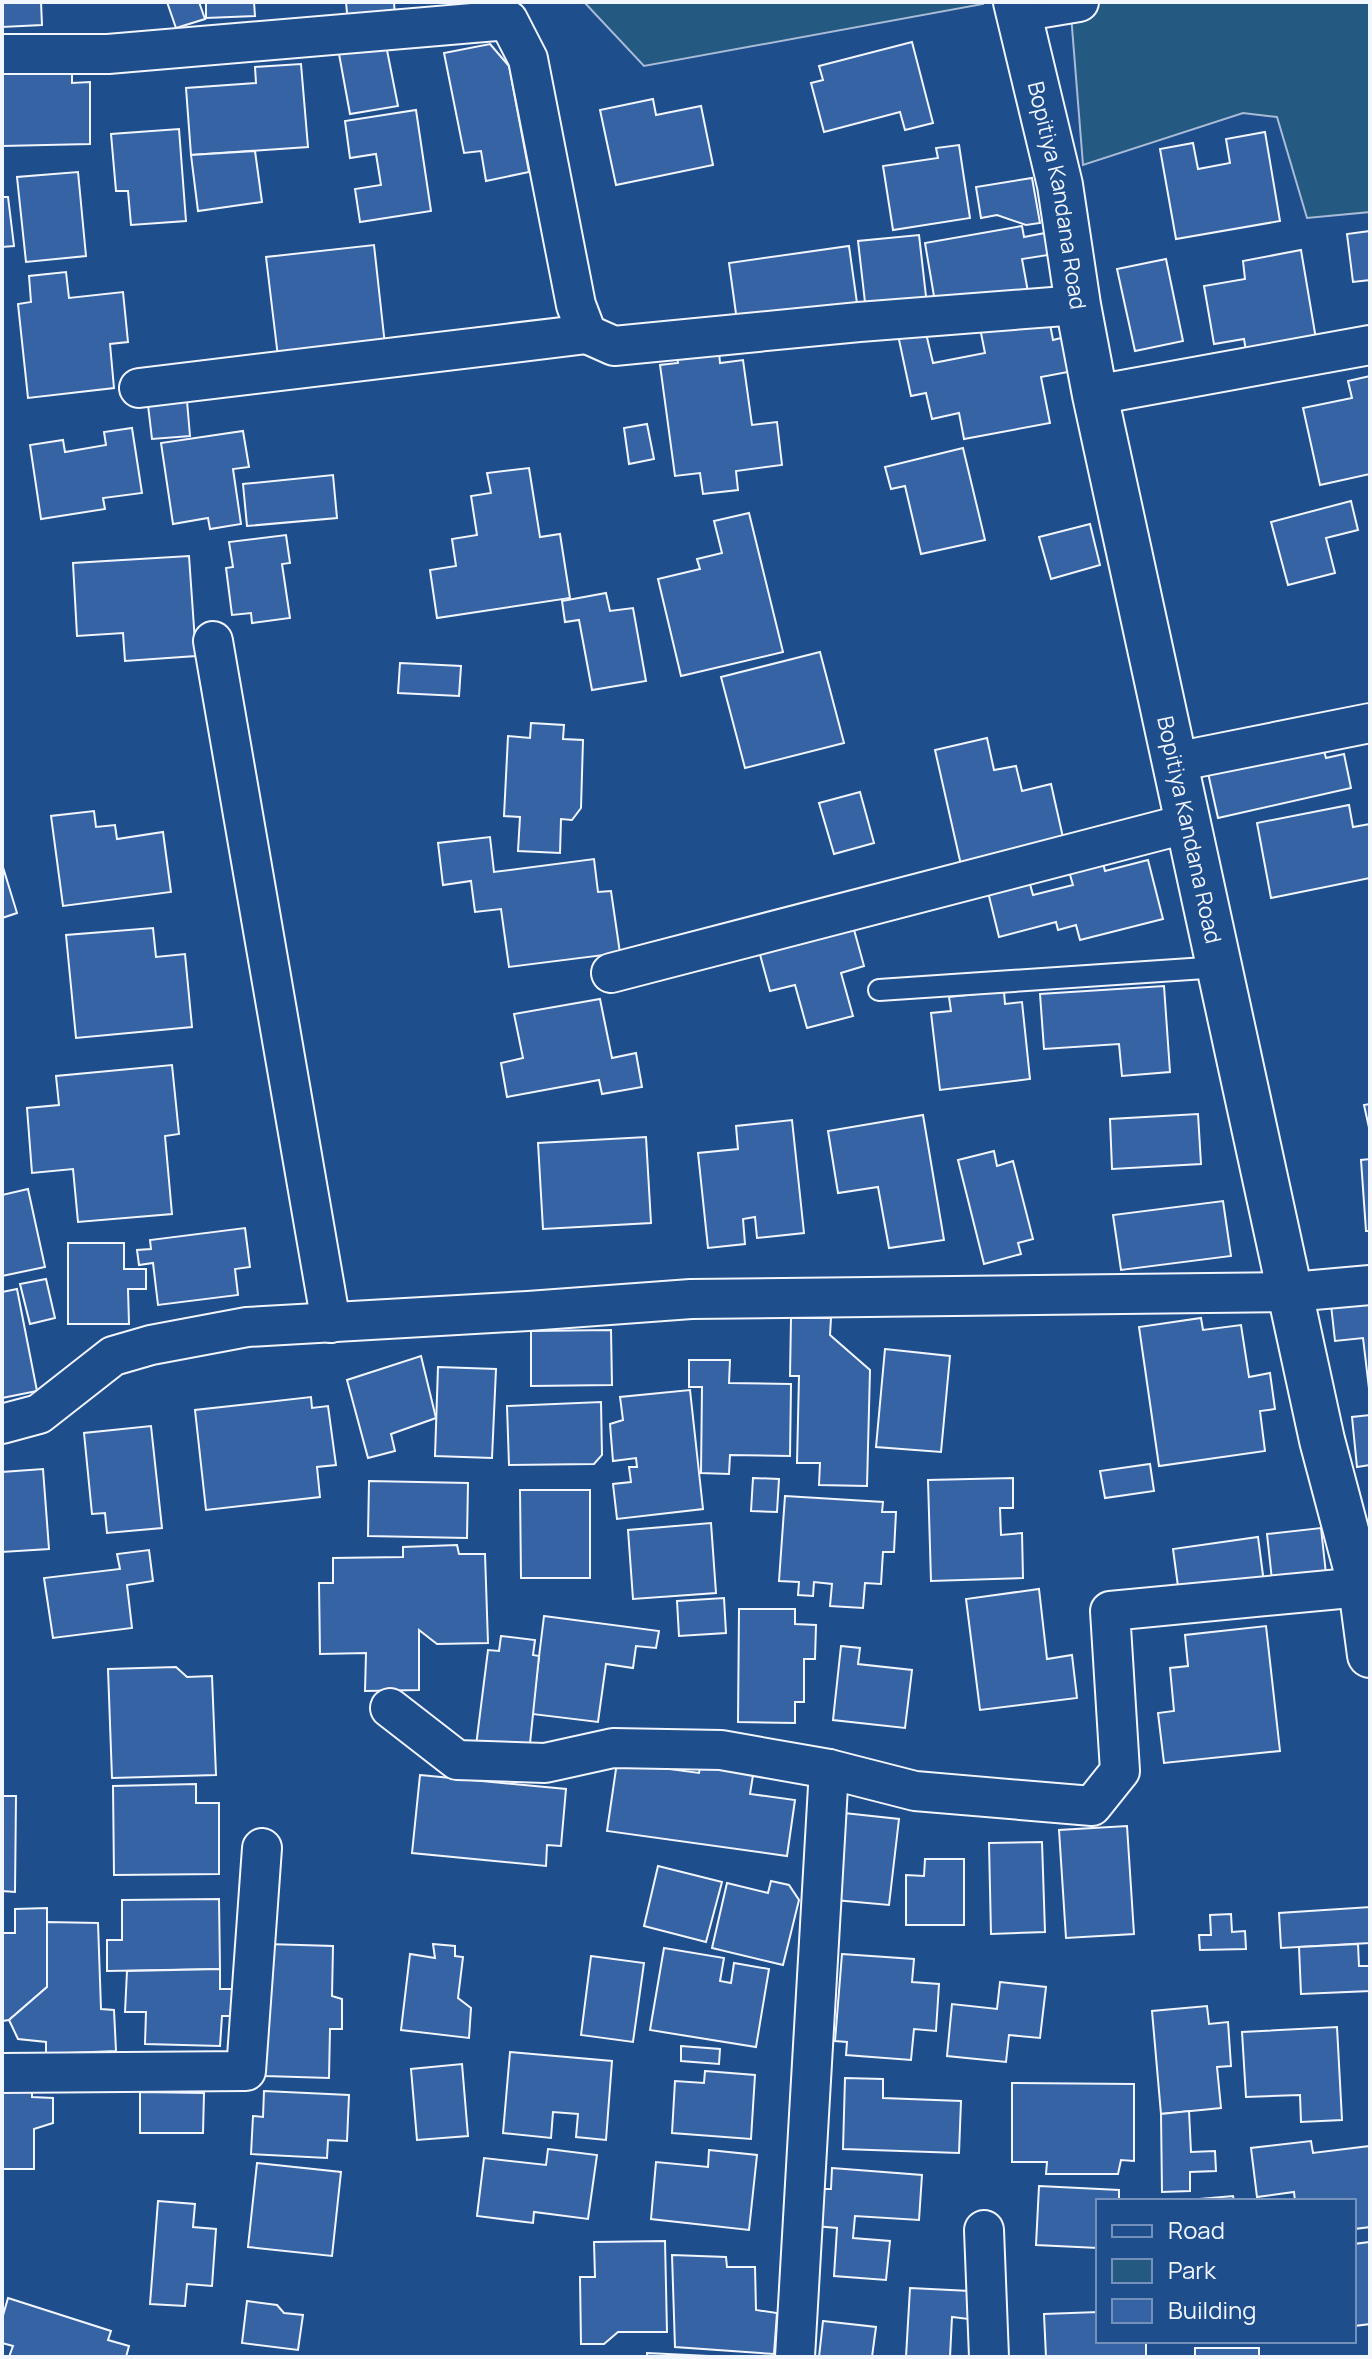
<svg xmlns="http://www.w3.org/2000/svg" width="1372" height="2359" font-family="Manrope,sans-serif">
  <rect width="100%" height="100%" fill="#1f4e8c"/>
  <g fill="#245a82" stroke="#a8bbd7" stroke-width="2">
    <path d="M584 2H983V4L644 66Z"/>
    <path d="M1070 2H1370V212L1307 218 1277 117 1243 113 1083 165Z"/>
  </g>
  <g fill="#3563a3" stroke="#f2f6ff" stroke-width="2">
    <path d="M2 2H41L42 25 2 27Z"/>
    <path d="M167 2H199L205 19 176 28Z"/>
    <path d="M206 2H254L255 16 206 18Z"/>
    <path d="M346 2H394L395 19 348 23Z"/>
    <path d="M912 42 933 123 905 130 900 112 824 132 811 83 823 80 819 66Z"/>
    <path d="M490 44 509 66 529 172 486 181 481 151 464 153 444 53Z"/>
    <path d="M386 45 398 106 350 114 339 54Z"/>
    <path d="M301 64 308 147 191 155 186 88 256 83 255 67Z"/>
    <path d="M72 69V83L90 82V144L2 146V70Z"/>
    <path d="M653 99 656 115 701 106 713 165 616 185 600 110Z"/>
    <path d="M416 110 431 211 360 222 355 189 381 185 376 154 350 158 345 121Z"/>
    <path d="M179 129 186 221 131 225 128 191H116L111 134Z"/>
    <path d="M1265 132 1280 221 1176 239 1160 149 1193 143 1198 169 1230 163 1226 139Z"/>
    <path d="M959 145 970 218 893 230 883 166 938 158 936 148Z"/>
    <path d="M255 151 262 202 198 211 191 155Z"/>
    <path d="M78 172 86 256 26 262 17 177Z"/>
    <path d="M1032 178 1040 223 1026 225 997 215 981 218 976 187Z"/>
    <path d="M2 197H8L14 246 2 247Z"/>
    <path d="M1022 226 1024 237 1045 233 1048 255 1022 259 1028 292 936 308 925 243Z"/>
    <path d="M1370 231V280L1353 282 1347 234Z"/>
    <path d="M919 235 927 305 866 311 858 241Z"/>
    <path d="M374 245 385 345 278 357 266 257Z"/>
    <path d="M849 246 857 303 737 321 729 263Z"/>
    <path d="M1301 250 1316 339 1246 351 1244 339 1214 344 1204 286 1245 279 1243 261Z"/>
    <path d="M1166 259 1183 341 1135 351 1117 269Z"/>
    <path d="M66 272 69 298 123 292 128 342 110 344 114 388 28 398 18 304 31 302 29 276Z"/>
    <path d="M1049 319 1053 340 1065 337 1073 371 1041 377 1050 423 964 439 959 413 932 419 926 393 911 396 898 335 925 329 933 363 985 353 980 328Z"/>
    <path d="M718 341 720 363 743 360 752 425 777 422 782 465 736 471 738 490 703 494 700 473 675 476 660 365 678 363 675 347Z"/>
    <path d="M1370 376V474L1320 485 1303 408 1352 398 1348 381Z"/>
    <path d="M187 401 190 436 152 439 148 405Z"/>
    <path d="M647 424 654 459 629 464 624 428Z"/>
    <path d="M132 428 142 493 103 498 105 509 41 519 30 445 63 440 65 452 106 445 104 432Z"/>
    <path d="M243 431 249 467 233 469 241 524 210 529 208 518 173 524 161 443Z"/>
    <path d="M963 448 985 540 921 554 905 486 891 489 885 467Z"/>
    <path d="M529 468 540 537 560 534 570 598 437 618 430 570 456 566 452 539 477 535 471 496 491 493 487 473Z"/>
    <path d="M333 475 337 518 247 526 243 484Z"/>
    <path d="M1351 501 1358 530 1326 538 1335 573 1288 585 1271 522Z"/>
    <path d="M749 513 783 652 681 676 658 579 700 569 697 559 722 553 714 521Z"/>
    <path d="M1090 524 1100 565 1051 579 1039 537Z"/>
    <path d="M286 535 290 563 282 564 290 618 252 623 251 613 232 615 226 568 233 567 229 542Z"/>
    <path d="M189 556 196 656 125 661 123 633 77 636 73 563Z"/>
    <path d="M606 593 610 611 633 608 646 681 592 690 579 620 565 622 562 601Z"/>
    <path d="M820 652 844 743 745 768 721 677Z"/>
    <path d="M400 663 461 666 459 696 398 693Z"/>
    <path d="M531 723 564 725 563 739 583 740 581 808 572 820 561 819 560 853 518 851 520 817 504 816 508 736 530 738Z"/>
    <path d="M987 738 994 770 1016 766 1022 791 1051 784 1064 842 961 865 935 750Z"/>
    <path d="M1323 747 1326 758 1344 754 1351 788 1218 818 1208 773Z"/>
    <path d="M860 792 874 843 834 854 819 803Z"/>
    <path d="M1349 805 1353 827 1370 824V878L1271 898 1257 823Z"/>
    <path d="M94 811 96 827 115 825 117 839 163 832 171 892 63 906 51 816Z"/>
    <path d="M490 837 494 872 594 859 598 892 611 891 620 953 509 967 501 909 475 912 471 881 443 885 438 843Z"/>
    <path d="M1102 859 1105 871 1148 860 1163 919 1080 940 1076 925 1058 930 1056 922 999 937 987 888 1028 877 1033 895 1073 885 1068 868Z"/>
    <path d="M2 864 17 913 2 918Z"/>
    <path d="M853 926 864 966 841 973 853 1016 807 1028 795 985 770 991 759 951Z"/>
    <path d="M153 928 156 957 185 954 192 1027 76 1038 66 935Z"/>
    <path d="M1164 986 1170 1072 1122 1076 1119 1044 1044 1049 1040 994Z"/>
    <path d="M1004 991 1005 1004 1022 1002 1030 1079 940 1090 931 1013 951 1011 949 997Z"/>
    <path d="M600 999 612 1058 636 1053 642 1087 602 1094 599 1080 507 1097 501 1063 523 1058 514 1014Z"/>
    <path d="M172 1065 179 1134 165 1136 172 1214 78 1222 73 1169 32 1173 27 1108 59 1105 56 1076Z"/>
    <path d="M1370 1104V1132L1364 1105Z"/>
    <path d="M1198 1114 1201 1164 1112 1169 1110 1119Z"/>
    <path d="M923 1115 944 1240 889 1248 878 1187 838 1193 828 1131Z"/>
    <path d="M792 1120 804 1233 757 1238 755 1217 743 1219 745 1244 708 1248 698 1153 738 1149 736 1126Z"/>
    <path d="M646 1137 651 1223 543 1229 538 1143Z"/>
    <path d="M994 1151 997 1166 1013 1161 1033 1239 1018 1243 1021 1254 984 1264 958 1160Z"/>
    <path d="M1370 1159V1231H1366L1361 1160Z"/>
    <path d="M28 1189 45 1267 2 1276V1195Z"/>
    <path d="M1223 1201 1231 1256 1121 1270 1113 1215Z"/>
    <path d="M245 1228 250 1267 235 1269 238 1295 158 1305 153 1263 139 1265 137 1250 151 1249 150 1240Z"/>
    <path d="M68 1243H124V1269H146V1289H128L129 1324H68Z"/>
    <path d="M46 1279 55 1318 30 1324 20 1284Z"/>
    <path d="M17 1289 37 1391 2 1398V1292Z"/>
    <path d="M1370 1301V1397L1363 1338 1335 1341 1331 1305Z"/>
    <path d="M791 1318H831L830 1335 870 1370 867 1486 819 1485 820 1463H797L799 1376H790Z"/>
    <path d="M1201 1318 1203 1330 1241 1325 1249 1377 1270 1373 1275 1409 1260 1411 1265 1451 1159 1466 1139 1327Z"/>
    <path d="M611 1330 612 1385 531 1386V1331Z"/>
    <path d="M885 1349 950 1356 941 1452 876 1447Z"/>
    <path d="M421 1356 436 1418 391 1434 395 1451 368 1458 347 1380Z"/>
    <path d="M689 1360H730L729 1383 791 1384 790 1456 730 1455 729 1474 701 1473 702 1387H689Z"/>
    <path d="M438 1367 496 1369 492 1458 435 1456Z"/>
    <path d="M690 1390 703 1509 617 1519 613 1484 631 1482 629 1467H637L636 1458 613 1461 610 1424 623 1420 620 1397Z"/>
    <path d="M311 1397 312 1408 328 1406 336 1465 317 1467 320 1497 206 1510 195 1410Z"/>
    <path d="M601 1402 602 1455 594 1464 509 1465 507 1406Z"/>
    <path d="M1370 1415V1465L1357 1467 1352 1417Z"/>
    <path d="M151 1426 162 1528 107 1533 105 1513 92 1514 84 1433Z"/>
    <path d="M1150 1464 1154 1491 1105 1498 1100 1471Z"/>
    <path d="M43 1469 49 1549 2 1552V1472Z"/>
    <path d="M753 1478 779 1479 777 1512 751 1511Z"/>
    <path d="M1013 1478V1508H1000L1001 1535 1022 1533 1023 1578 931 1581 928 1480Z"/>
    <path d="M369 1481 468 1483 467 1538 368 1536Z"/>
    <path d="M520 1490H590V1578H521Z"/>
    <path d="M785 1496 883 1502 882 1512H896L894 1552H883L881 1584 865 1583 863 1608 830 1606 832 1584 814 1582 813 1596 798 1595 799 1582 779 1581Z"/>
    <path d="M711 1523 716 1593 633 1599 628 1530Z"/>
    <path d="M1321 1528 1326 1574 1272 1580 1267 1534Z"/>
    <path d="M1258 1537 1264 1583 1179 1594 1173 1549Z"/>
    <path d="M457 1545 459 1554H485L488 1643 437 1644 419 1630V1690L365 1691 366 1653 320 1654 319 1583H333V1558L403 1557V1547Z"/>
    <path d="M149 1550 153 1581 127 1585 132 1628 53 1638 44 1578 120 1569 117 1554Z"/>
    <path d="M1039 1589 1047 1659 1072 1655 1077 1698 980 1710 966 1599Z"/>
    <path d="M724 1598 726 1633 679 1636 677 1601Z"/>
    <path d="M739 1609H795V1624L816 1625 815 1659H804V1702H795V1723L738 1722Z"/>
    <path d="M544 1616 659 1631 656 1648 636 1646 633 1668 606 1664 598 1722 532 1714Z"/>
    <path d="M1266 1626 1280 1751 1164 1763 1158 1713 1174 1711 1170 1668 1188 1666 1185 1635Z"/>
    <path d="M501 1636 535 1640 533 1655 539 1656 529 1753 476 1746 488 1650 499 1651Z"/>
    <path d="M841 1646 860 1648 858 1664 912 1670 905 1728 833 1720Z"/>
    <path d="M176 1667 187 1677 212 1676 216 1775 112 1778 108 1669Z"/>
    <path d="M617 1762 699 1773 701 1762 754 1769 750 1794 795 1800 787 1856 607 1831Z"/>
    <path d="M420 1775 566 1789 561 1846 547 1845 546 1866 412 1853Z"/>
    <path d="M196 1784V1803H219V1874L114 1875 113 1786Z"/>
    <path d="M2 1796H16L15 1892 2 1891Z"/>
    <path d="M844 1813 899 1819 889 1905 835 1900Z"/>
    <path d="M1127 1826 1134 1934 1066 1938 1059 1830Z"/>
    <path d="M1042 1842 1045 1932 991 1934 989 1843Z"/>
    <path d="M925 1859H964V1925H906V1875L924 1876Z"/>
    <path d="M658 1866 722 1882 706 1942 644 1926Z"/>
    <path d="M771 1881 789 1885 799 1900 783 1965 712 1948 727 1883 768 1893Z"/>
    <path d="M219 1899 220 1969 107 1971V1940H122V1900Z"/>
    <path d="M1370 1907V1943L1281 1948 1279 1913Z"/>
    <path d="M47 1908V1987L9 2020 2 2021V1933H15V1909Z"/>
    <path d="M1231 1914 1232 1932 1245 1931 1246 1949 1200 1950 1199 1935H1211L1210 1915Z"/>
    <path d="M47 1922 98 1923 101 2009 114 2010 116 2051 46 2054V2042L18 2039 9 2020 47 1987Z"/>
    <path d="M267 1944 333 1946 332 1996 342 1999V2029H330L329 2078 265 2076Z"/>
    <path d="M433 1944 455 1946V1956L463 1957 458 1998 471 2008 469 2038 401 2030 410 1954 435 1958Z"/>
    <path d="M1358 1944 1359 1966H1370V1991L1301 1994 1299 1947Z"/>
    <path d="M664 1948 724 1958 720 1981 731 1983 734 1963 769 1969 756 2047 650 2030Z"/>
    <path d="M842 1954 914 1959 912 1982 939 1984 936 2031 914 2029 911 2060 846 2055 847 2042 835 2041Z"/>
    <path d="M591 1956 644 1963 633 2042 581 2035Z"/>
    <path d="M220 1969V1989H235L234 2016H222L220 2046 145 2044 146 2012H125L127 1971Z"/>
    <path d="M1000 1982 1046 1987 1040 2038 1009 2035 1006 2062 947 2056 952 2004 997 2009Z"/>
    <path d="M1207 2006 1209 2024 1228 2022 1231 2066 1217 2067 1221 2108 1161 2114 1152 2011Z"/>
    <path d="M1337 2027 1342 2120 1301 2122 1300 2095 1246 2097 1242 2032Z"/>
    <path d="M681 2046 720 2049 719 2064 681 2061Z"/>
    <path d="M510 2052 612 2061 606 2140 576 2137 578 2114 553 2112 551 2138 503 2133Z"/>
    <path d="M462 2064 468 2136 417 2140 411 2069Z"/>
    <path d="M705 2071 755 2075 751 2139 672 2133 675 2081 704 2083Z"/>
    <path d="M845 2078 883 2079V2098L961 2101 959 2153 843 2149Z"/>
    <path d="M1012 2083 1134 2084V2161L1121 2160 1118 2174H1046L1047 2162H1012Z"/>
    <path d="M2 2086H32V2097L53 2098V2123L34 2129V2169H2Z"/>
    <path d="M264 2091 349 2095 347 2141 328 2140 327 2158 251 2154 253 2116 263 2117Z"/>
    <path d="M140 2092 204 2093 203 2133H140Z"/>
    <path d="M1189 2111 1191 2152 1215 2151 1216 2171 1190 2172V2191L1162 2192 1161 2114Z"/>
    <path d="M1311 2141 1313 2153 1370 2146V2227L1354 2229V2201H1295L1294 2192 1257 2197 1251 2148Z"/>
    <path d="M548 2149 597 2155 588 2219 534 2212 533 2223 477 2216 484 2158 546 2165Z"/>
    <path d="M709 2150 757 2155 749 2230 651 2219 656 2162 708 2167Z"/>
    <path d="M257 2163 341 2172 332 2256 248 2247Z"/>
    <path d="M832 2168 922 2175 919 2220 855 2216 853 2238 890 2241 886 2280 834 2276 837 2228 815 2226 818 2189H831Z"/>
    <path d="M1039 2186 1119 2190V2201H1098V2248L1036 2245Z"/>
    <path d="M1233 2196 1234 2201H1176Z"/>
    <path d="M158 2201 195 2204 193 2227 216 2229 212 2286 187 2284 185 2306 150 2304Z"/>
    <path d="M665 2241 667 2332H618L604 2344H581L580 2277H595L594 2242Z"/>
    <path d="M1370 2242V2324L1354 2326V2244Z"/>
    <path d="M672 2255 726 2257 727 2267H755L756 2310 777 2313 774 2354 675 2347Z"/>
    <path d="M910 2288 970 2291 968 2319 952 2317 950 2357H906Z"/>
    <path d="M8 2298 111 2331 108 2340 129 2346 126 2357H9L13 2346 2 2343V2319Z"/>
    <path d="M247 2301 277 2305 284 2313 303 2315 298 2350 242 2343Z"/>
    <path d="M1098 2312V2341H1146V2357H1046L1044 2314Z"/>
    <path d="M823 2321 876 2327 872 2357H819Z"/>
    <rect x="1195" y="2348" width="64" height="9"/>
    <path d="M647 2353 730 2357H647Z"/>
  </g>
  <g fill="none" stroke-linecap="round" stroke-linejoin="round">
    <g stroke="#f2f6ff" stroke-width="24">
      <path id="lane" d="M879 990 1220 967"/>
    </g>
    <g stroke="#f2f6ff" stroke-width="42">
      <g id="street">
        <path d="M1019 12 1079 2"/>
        <path d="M2 54H108L508 20 528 59 576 305 587 334 614 346 859 322 1078 305"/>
        <path d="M139 388 587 334"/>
        <path d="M1095 395 1370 345"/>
        <path d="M213 641 331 1323"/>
        <path d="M1175 762 1370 723"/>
        <path d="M611 973 1189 823"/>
        <path d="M2 1424 39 1414 113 1356 151 1345 247 1327 528 1311 691 1299 1291 1292 1370 1285"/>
        <path d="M390 1708 457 1760 545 1763 613 1748 721 1750 829 1769 915 1791 1092 1806 1120 1771 1110 1611 1361 1587"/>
        <path d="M2 2073 246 2071 262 1848"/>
        <path d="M984 2230 989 2357"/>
        <path d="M795 2357 829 1769"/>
      </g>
    </g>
    <g stroke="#f2f6ff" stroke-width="48">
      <g id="secondary">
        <path id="s1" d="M1016 2 1060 185 1078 305 1095 395 1322 1440 1361 1587 1370 1655"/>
      </g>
    </g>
    <use href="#lane" stroke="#1f4e8c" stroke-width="20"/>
    <use href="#street" stroke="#1f4e8c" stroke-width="38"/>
    <use href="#secondary" stroke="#1f4e8c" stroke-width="44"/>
  </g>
  <g text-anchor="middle" stroke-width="6" stroke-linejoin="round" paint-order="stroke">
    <g font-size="22" fill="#f2f6ff" stroke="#1f4e8c">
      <text dy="8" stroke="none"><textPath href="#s1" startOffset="198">Bopitiya Kandana Road</textPath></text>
      <text dy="8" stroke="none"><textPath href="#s1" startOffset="846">Bopitiya Kandana Road</textPath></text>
    </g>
  </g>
  <rect width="1372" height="2359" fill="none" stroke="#f2f6ff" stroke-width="8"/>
  <rect x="1096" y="2199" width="260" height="144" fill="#1f4e8c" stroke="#7391ba" stroke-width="2"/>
  <rect x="1112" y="2225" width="40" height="12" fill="#1f4e8c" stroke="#7391ba" stroke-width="2"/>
  <text x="1168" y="2239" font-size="24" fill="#f2f6ff">Road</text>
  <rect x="1112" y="2259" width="40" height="24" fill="#245a82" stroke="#7391ba" stroke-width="2"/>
  <text x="1168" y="2279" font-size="24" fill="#f2f6ff">Park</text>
  <rect x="1112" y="2299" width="40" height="24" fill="#3563a3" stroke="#7391ba" stroke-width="2"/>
  <text x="1168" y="2319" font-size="24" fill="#f2f6ff">Building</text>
</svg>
